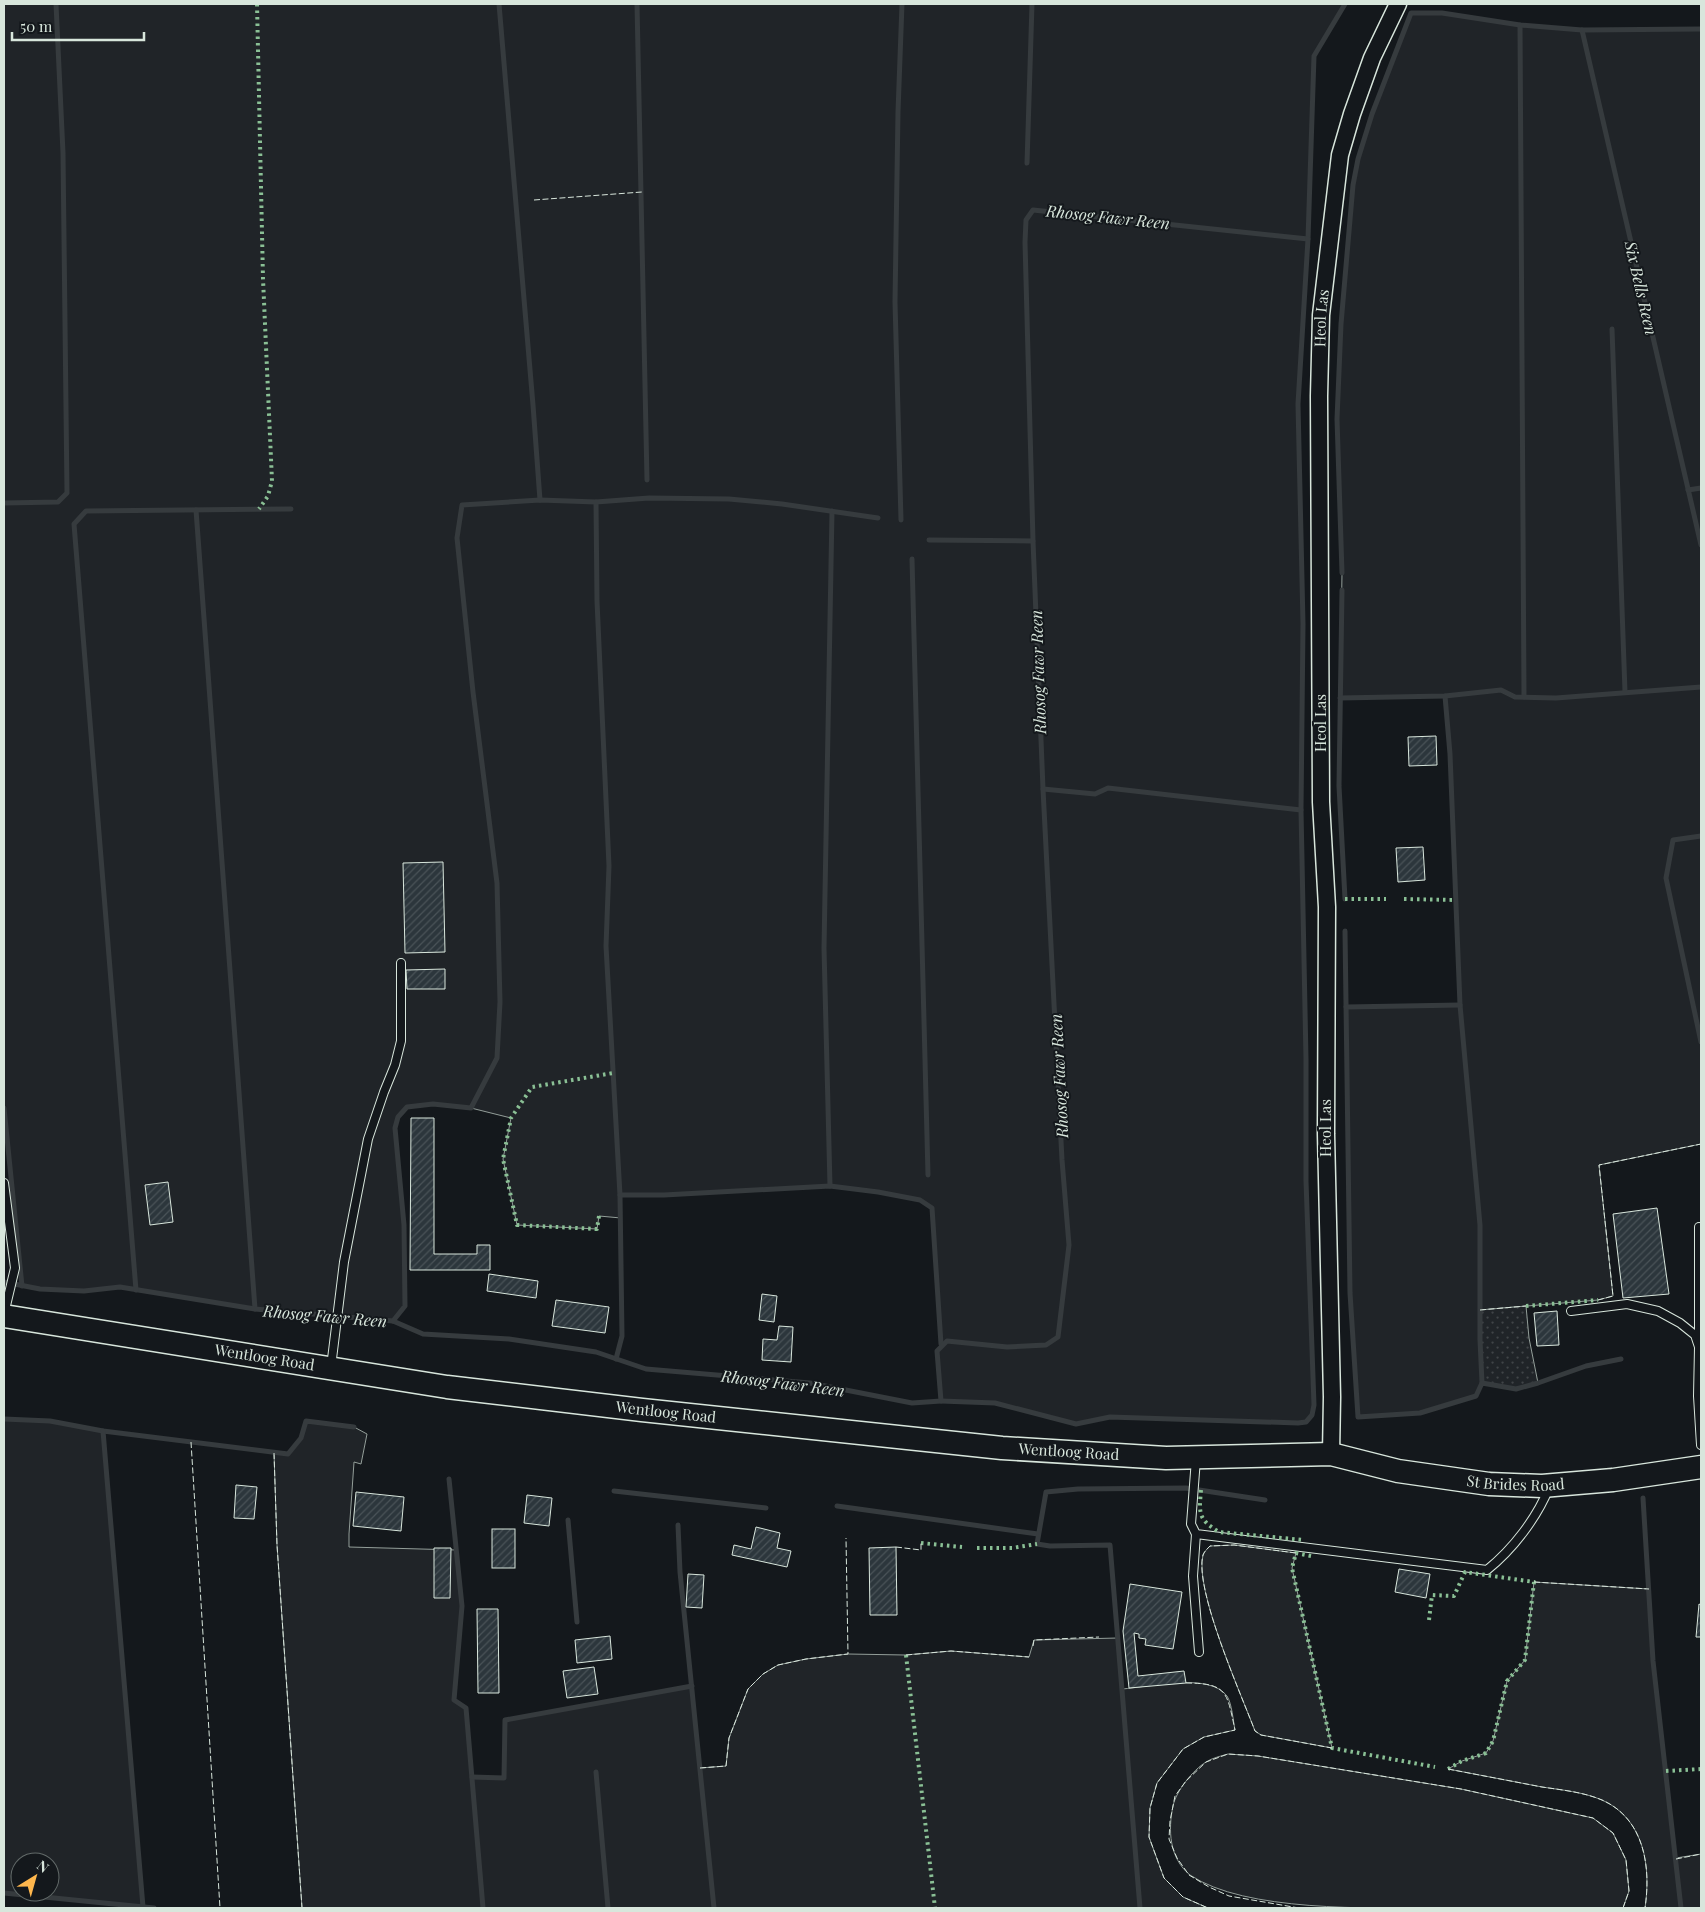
<svg xmlns="http://www.w3.org/2000/svg" width="1705" height="1912" font-family="'Playfair Display',serif">
  <defs>
    <pattern id="garden-dots" width="8" height="8" patternUnits="userSpaceOnUse" patternTransform="scale(1.25)"><rect width="8" height="8" fill="#202428"/><path d="M2 2h.1M6 6h.1" fill="none" stroke="#404447" stroke-width="1.8" stroke-linecap="round"/></pattern>
    <pattern id="building-hatch" width="6" height="6" patternUnits="userSpaceOnUse" patternTransform="scale(1.25)"><rect width="6" height="6" fill="#2c363c"/><path d="M-1 1l2-2M0 6l6-6M5 7l2-2" fill="none" stroke="#4a5358"/></pattern>
  </defs>
  <rect width="100%" height="100%" fill="#14181c"/>
  <g fill="#202428" stroke="#939e99" fill-rule="evenodd">
    <path d="M4 4H1345L1314 56 1308 239 1298 404 1303 624 1301 810 1306 1059V1181L1314 1405 1312 1415 1306 1422 1110 1417 1076 1424 995 1403 941 1401 937 1351 941 1344 932 1209 920 1200 878 1192 830 1186 664 1195H621V1218L599 1216 597 1229 517 1225 503 1159 511 1118 471 1108 433 1104 407 1107 398 1117 395 1128 404 1225 405 1306 393 1321 255 1309 120 1287 84 1291 40 1289 22 1286 4 1108Z"/>
    <path d="M1411 13H1442L1520 25 1582 30 1701 29V1144L1599 1165 1613 1296 1598 1300 1480 1310 1482 1383 1476 1396 1420 1413 1358 1417 1350 1293 1346 1007 1460 1005 1450 754 1445 697 1340 698 1342 573 1337 419 1341 324 1353 185 1358 159 1372 114Z"/>
    <path d="M4 1419 50 1421 103 1431 143 1907 4 1893ZM20 1862H50V1892H20Z"/>
    <path d="M306 1421 354 1427 367 1434 361 1464 354 1462 349 1534V1547L457 1550 462 1606 454 1700 466 1708 472 1777 504 1778 505 1720 692 1686 700 1768 726 1766 729 1738 748 1689 763 1674 778 1665 806 1659 848 1654 905 1655 951 1651 1029 1657 1034 1640 1118 1638 1122 1689C1149 1687 1209 1672 1227 1696 1232 1704 1233 1720 1235 1730L1204 1737 1183 1749 1157 1783 1150 1808 1149 1837 1164 1878 1183 1897 1208 1908H302L277 1545 274 1453 288 1454 301 1438Z"/>
    <path d="M1234 1545 1296 1553 1292 1568 1332 1748 1261 1735 1255 1731C1241 1694 1194 1589 1203 1555 1204 1552 1207 1549 1210 1546Z"/>
    <path d="M1534 1582 1649 1589 1653 1661 1676 1858 1701 1854V1908H1645C1651 1868 1645 1819 1602 1800 1583 1792 1562 1790 1542 1787 1511 1781 1479 1775 1448 1769L1462 1761 1486 1753 1493 1741 1507 1681 1525 1660Z"/>
    <path d="M1228 1754 1258 1756 1461 1789 1593 1818 1613 1833 1626 1860 1629 1891 1623 1908C1562 1908 1500 1908 1438 1908 1370 1908 1245 1912 1190 1875 1169 1858 1168 1830 1173 1806 1176 1791 1193 1770 1206 1762 1212 1758 1221 1756 1228 1754Z"/>
  </g>
  <path fill="url(#garden-dots)" stroke="#939e99" d="M1526 1306 1529 1338 1538 1383 1516 1389 1482 1383 1480 1310Z"/>
  <g fill="none" stroke-linecap="round" stroke-linejoin="round">
    <g stroke="#363b3e" stroke-width="5">
      <path d="M499 4 533 405 540 500"/>
      <path d="M637 4 647 480"/>
      <path d="M1520 25 1524 697"/>
      <path d="M1582 30 1701 545"/>
      <path d="M1027 163 1032 4"/>
      <path d="M1612 329 1625 692"/>
      <path d="M1688 490 1701 488"/>
      <path d="M596 502 597 601 609 866 606 946 620 1195 622 1336 616 1359"/>
      <path d="M4 503 58 502 67 493 63 153 56 4"/>
      <path d="M196 510 255 1309"/>
      <path d="M901 520 895 302 898 112 902 4"/>
      <path d="M929 540 1033 541"/>
      <path d="M912 559 928 1175"/>
      <path d="M1342 573 1337 419 1341 324 1353 185 1358 159 1372 114 1411 13H1442L1520 25 1582 30 1701 29"/>
      <path d="M1342 590 1339 786 1345 899"/>
      <path d="M1445 696 1450 754 1460 1005 1480 1225V1340L1482 1383"/>
      <path d="M1340 698 1445 696 1501 690 1515 697 1556 698 1701 687"/>
      <path d="M1043 789 1095 794 1108 788 1301 810"/>
      <path d="M1701 836 1673 840 1666 878 1701 1042"/>
      <path d="M1345 931 1350 1293 1358 1417 1420 1413 1476 1396 1482 1383 1516 1389 1538 1383 1586 1366 1621 1359"/>
      <path d="M1346 1007 1460 1005"/>
      <path d="M4 1108 22 1286"/>
      <path d="M830 1186 824 948 832 511"/>
      <path d="M620 1195H664L830 1186 878 1192 920 1200 932 1208 941 1344"/>
      <path d="M4 1282 40 1289 84 1291 120 1287 255 1309 393 1321 423 1334 509 1339 596 1352 646 1369 810 1383 912 1403 941 1401 937 1351 947 1341 1007 1347 1046 1345 1058 1337 1069 1245 1062 1160 1043 789 1033 541 1025 242 1026 220 1033 210 1308 239 1314 56 1345 4"/>
      <path d="M136 1290 74 524 86 511 291 509"/>
      <path d="M393 1321 405 1306 404 1225 395 1128 398 1117 407 1107 433 1104 471 1108 497 1058 500 1002 497 883 473 692 457 538 462 505 540 500 596 502 649 498 729 499 782 504 878 518"/>
      <path d="M941 1401 995 1403 1076 1424 1110 1417 1298 1423 1306 1422 1312 1415 1314 1405 1306 1181V1059L1301 810 1303 624 1298 404 1308 239"/>
      <path d="M4 1419 50 1421 103 1431 288 1454 301 1438 306 1421 354 1427"/>
      <path d="M103 1431 143 1907"/>
      <path d="M449 1479 462 1606 454 1700 466 1708 483 1908"/>
      <path d="M614 1491 766 1508"/>
      <path d="M1643 1498 1653 1661 1681 1908"/>
      <path d="M837 1506 1038 1534"/>
      <path d="M568 1520 577 1622"/>
      <path d="M678 1525 680 1572 714 1908"/>
      <path d="M596 1772 608 1908"/>
      <path d="M472 1777 504 1778 505 1720 692 1686"/>
      <path d="M4 1893 154 1908"/>
      <path d="M1140 1908 1110 1545 1050 1546 1037 1544 1046 1492 1078 1489 1186 1488 1265 1500"/>
    </g>
  </g>
  <g fill="url(#building-hatch)" stroke="#d8e6dc">
    <path d="M1436 736 1437 765 1409 766 1408 737Z"/>
    <path d="M1423 847 1425 880 1398 882 1396 848Z"/>
    <path d="M443 862 445 952 405 953 403 863Z"/>
    <path d="M445 969V989H407L406 970Z"/>
    <path d="M411 1118H434V1254H477V1245H490V1270H410Z"/>
    <path d="M168 1182 173 1222 150 1225 145 1185Z"/>
    <path d="M1657 1208 1669 1294 1623 1298 1613 1214Z"/>
    <path d="M489 1274 538 1281 536 1298 487 1291Z"/>
    <path d="M762 1294 777 1296 774 1322 759 1320Z"/>
    <path d="M556 1300 609 1307 605 1333 552 1326Z"/>
    <path d="M1557 1311 1559 1345 1537 1346 1534 1313Z"/>
    <path d="M779 1326 793 1327 791 1362 762 1360 763 1339 777 1340Z"/>
    <path d="M236 1485 257 1487 254 1519 234 1518Z"/>
    <path d="M356 1492 404 1497 401 1531 353 1526Z"/>
    <path d="M527 1495 552 1498 549 1526 524 1523Z"/>
    <path d="M756 1527 780 1533 777 1548 791 1551 787 1567 732 1555 734 1545 751 1549Z"/>
    <rect x="492" y="1529" width="23" height="39"/>
    <path d="M896 1547 897 1615H870L869 1548Z"/>
    <path d="M434 1548H451L450 1598H434Z"/>
    <path d="M1399 1569 1430 1574 1426 1598 1395 1592Z"/>
    <path d="M688 1574 704 1575 702 1608 686 1607Z"/>
    <path d="M1130 1584 1182 1592 1173 1649 1145 1645 1146 1639 1139 1638V1634L1134 1633 1138 1676 1184 1671 1186 1683 1129 1688 1123 1631Z"/>
    <path d="M1699 1604 1701 1605V1637H1696Z"/>
    <path d="M477 1609H498L499 1693H478Z"/>
    <path d="M610 1636 612 1659 577 1663 575 1640Z"/>
    <path d="M594 1667 598 1694 567 1698 563 1671Z"/>
  </g>
  <g fill="none" stroke-linecap="round" stroke-linejoin="round">
    <g stroke="#d8e6dc" stroke-width="10">
      <g id="lane">
        <path d="M4 1183 15 1268 4 1314"/>
        <path d="M1571 1311 1627 1304 1658 1311 1680 1323 1695 1335 1699 1347 1698 1396 1701 1445"/>
        <path d="M1699 1342V1227"/>
        <path d="M331 1367 344 1262 368 1139 384 1092 395 1065 401 1041V963"/>
        <path d="M1196 1459 1191 1524 1196 1534 1487 1570C1513 1549 1536 1519 1549 1488"/>
        <path d="M1196 1534 1193 1576 1199 1652"/>
      </g>
    </g>
    <g stroke="#d8e6dc" stroke-width="19">
      <g id="street">
        <path id="s1" d="M1331 1454 1332 1397 1326 1134 1327 907 1321 802 1319 396 1321 315 1340 155 1352 114 1372 58 1398 4"/>
      </g>
    </g>
    <g stroke="#d8e6dc" stroke-width="25">
      <g id="secondary">
        <path id="s2" d="M4 1316 447 1387 642 1410 1002 1448 1166 1458 1331 1454 1398 1471 1489 1484 1542 1486 1613 1480 1701 1467"/>
      </g>
    </g>
    <use href="#lane" stroke="#14181c" stroke-width="8"/>
    <use href="#street" stroke="#14181c" stroke-width="16"/>
    <use href="#secondary" stroke="#14181c" stroke-width="22"/>
    <g stroke="#8ac095" stroke-width="4" stroke-dasharray="2.5 4" stroke-linecap="butt">
      <path d="M257 4 263 279 272 481 268 496 259 509"/>
      <path d="M1345 899H1386"/>
      <path d="M1404 899 1456 900"/>
      <path d="M599 1216 597 1229 517 1225 503 1159 511 1118 532 1087 613 1073"/>
      <path d="M1526 1306 1598 1300"/>
      <path d="M1201 1490C1199 1514 1198 1519 1219 1532L1303 1540"/>
      <path d="M921 1543 962 1547"/>
      <path d="M977 1548H1012L1037 1544"/>
      <path d="M1311 1556 1296 1553 1292 1568 1332 1748 1435 1767"/>
      <path d="M1429 1620 1432 1595 1454 1596 1465 1572 1534 1582 1525 1660 1507 1681 1493 1741 1486 1753 1462 1761 1448 1769"/>
      <path d="M906 1655 935 1908"/>
      <path d="M1666 1771 1701 1769"/>
    </g>
    <g stroke="#d8e6dc" stroke-width="1" stroke-dasharray="6 2.5" stroke-linecap="butt">
      <path d="M534 200 642 192"/>
      <path d="M1598 1300 1613 1296 1599 1165 1701 1144"/>
      <path d="M1480 1310 1526 1306"/>
      <path d="M191 1442 220 1908"/>
      <path d="M274 1453 277 1545 302 1908"/>
      <path d="M896 1547 921 1550V1543"/>
      <path d="M1296 1553 1234 1545 1210 1546C1207 1549 1204 1552 1203 1555 1194 1589 1241 1694 1255 1731L1261 1735 1332 1748"/>
      <path d="M1534 1582 1649 1589"/>
      <path d="M1033 1646 1034 1640 1099 1637"/>
      <path d="M906 1655 951 1651 1029 1657"/>
      <path d="M1186 1683C1228 1683 1227 1693 1235 1730L1204 1737 1183 1749 1157 1783 1150 1808 1149 1837 1164 1878 1183 1897 1208 1908"/>
      <path d="M700 1768 726 1766 729 1738 748 1689 763 1674 778 1665 806 1659 848 1654 846 1538"/>
      <path d="M1448 1769C1479 1775 1511 1781 1542 1787 1562 1790 1583 1792 1602 1800 1645 1819 1651 1868 1645 1908"/>
      <path d="M1676 1859 1701 1854"/>
      <path d="M1299 1908 1229 1896 1209 1887 1189 1875 1177 1858 1169 1839 1170 1821 1175 1796 1186 1781 1206 1762 1228 1754 1258 1756 1461 1789 1593 1818 1613 1833 1626 1860 1629 1891 1623 1908"/>
    </g>
  </g>
  <g text-anchor="middle" stroke-width="4" stroke-linejoin="round" paint-order="stroke">
    <g font-size="15" fill="#d8e6dc" stroke="#14181c">
      <text dy="5" stroke="none"><textPath href="#s1" startOffset="1136">Heol Las</textPath></text>
      <text transform="translate(1321 723) rotate(-90)" y="5">Heol Las</text>
      <text transform="translate(1326 1128) rotate(-90)" y="5">Heol Las</text>
      <text dy="5" stroke="none"><textPath href="#s2" startOffset="264">Wentloog Road</textPath></text>
      <text dy="5" stroke="none"><textPath href="#s2" startOffset="669">Wentloog Road</textPath></text>
      <text dy="5" stroke="none"><textPath href="#s2" startOffset="1074">Wentloog Road</textPath></text>
      <text dy="5" stroke="none"><textPath href="#s2" startOffset="1524">St Brides Road</textPath></text>
    </g>
    <g font-size="16" font-style="italic" fill="#d8e6dc" stroke="#14181c">
      <text transform="translate(1108 217) rotate(6)" y="6">Rhosog Fawr Reen</text>
      <text transform="translate(1641 288) rotate(77)" y="6">Six Bells Reen</text>
      <text transform="translate(1038 672) rotate(-92)" y="6">Rhosog Fawr Reen</text>
      <text transform="translate(1059 1076) rotate(-93)" y="6">Rhosog Fawr Reen</text>
      <text transform="translate(325 1316) rotate(5)" y="6">Rhosog Fawr Reen</text>
      <text transform="translate(783 1383) rotate(7)" y="6">Rhosog Fawr Reen</text>
    </g>
  </g>
  <rect width="1705" height="1912" fill="none" stroke="#d8e6dc" stroke-width="10"/>
  <g transform="translate(35 1877) rotate(37)"><circle r="24" fill="#14181c" stroke="#626a69"/>
  <path d="M0-4L9 19L0 12L-9 19Z" fill="#ffb74d"/>
  <text y="-8" font-size="14" font-weight="bold" text-anchor="middle" fill="#d8e6dc">N</text>
  </g>
  <path d="M12 32v8h132v-8" fill="none" stroke="#d8e6dc" stroke-width="2.5"/>
  <text x="20" y="32" font-size="15" fill="#d8e6dc" stroke="#14181c" stroke-width="4" paint-order="stroke">50 m</text>
</svg>
